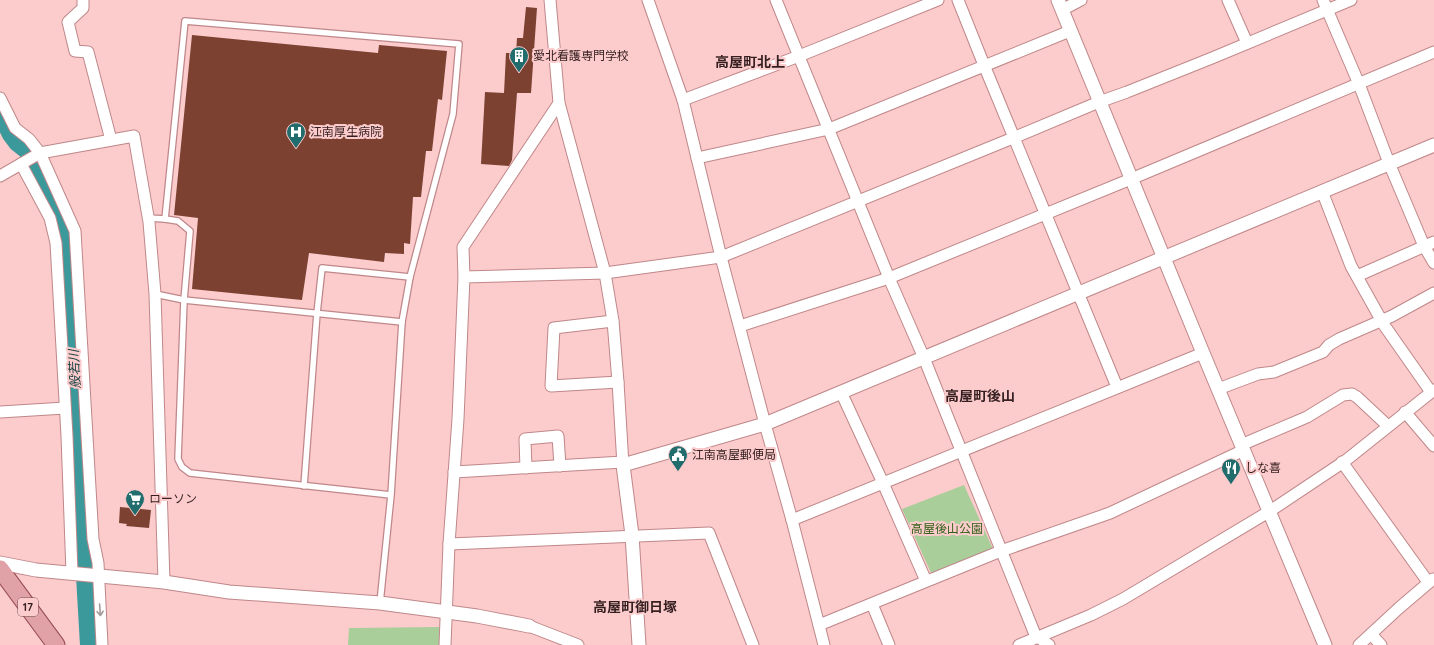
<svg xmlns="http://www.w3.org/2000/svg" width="1434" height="645" font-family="Quicksand,'Noto Sans JP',sans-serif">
  <rect width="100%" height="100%" fill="#fccbcc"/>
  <g fill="#aace9a">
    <path d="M964 485 993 549 931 573 902 509Z"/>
    <path d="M439 627V645H348L349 628Z"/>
  </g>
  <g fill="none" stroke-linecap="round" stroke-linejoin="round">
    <path stroke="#3c999b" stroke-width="20" d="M0 111 12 134 18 142 28 150 60 219 67 247 90 645"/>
  </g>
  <g fill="#7c4131">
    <path d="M526 7 537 8 531 93H517L512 160 509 166 481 164 485 92 504 93 506 53H516L517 38H523Z"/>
    <path d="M192 35 378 53 379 45 447 51 442 100 438 99 432 151H426L421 197H413L410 244 404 243V254L385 253 384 262 309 253 302 300 192 289 198 218 174 215Z"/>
    <path d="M120 507 151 510 149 528 126 526 127 524 119 523Z"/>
  </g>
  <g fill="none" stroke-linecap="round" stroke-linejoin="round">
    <g stroke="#bf8789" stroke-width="8">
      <g id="service">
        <path d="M148 218 165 219"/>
        <path d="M155 294 184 300 402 322"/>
        <path d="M304 486 317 313 322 268 410 277"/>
        <path d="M380 603 391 495 402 322 410 277 453 114 459 44 185 21 165 219 178 221 190 231 184 300 178 459 182 467 190 473 391 495"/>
      </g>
    </g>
    <g stroke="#bf8789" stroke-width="13">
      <g id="minor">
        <path d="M83 0V8L68 22 75 51 88 52 111 140"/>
        <path d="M648 0 683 100 721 257 765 424 792 520 824 645"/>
        <path d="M776 0 889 278 924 358 1036 637"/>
        <path d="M958 0 984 65 1117 387"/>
        <path d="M1228 0 1247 43"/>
        <path d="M1323 0 1359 84 1389 163 1424 246 1434 263"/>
        <path d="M1062 10 1081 0"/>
        <path d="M0 98 15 128 29 139 40 153 75 231 93 539 98 563 102 645"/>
        <path d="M683 100 799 56 938 0"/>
        <path d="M559 103 605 273 613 321 618 382 623 465"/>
        <path d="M697 158 829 129 1070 31"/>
        <path d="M21 164 50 218 56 243 67 436 72 573"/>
        <path d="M0 176 40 153 134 136 149 222 155 294 164 582"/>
        <path d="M1322 191 1351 266 1384 325 1431 392"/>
        <path d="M1357 276 1434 242"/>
        <path d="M464 277 463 247 559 103 550 0"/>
        <path d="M613 321 554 328 551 386 618 382"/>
        <path d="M740 326 889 278 1131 179 1434 52"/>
        <path d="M1218 389 1258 374 1274 372 1323 352 1329 345 1339 339 1392 316 1434 293"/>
        <path d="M841 392 883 483 926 581"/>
        <path d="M0 412 65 408"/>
        <path d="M1405 412 1434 446"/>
        <path d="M1241 445 1307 417 1343 395 1352 394 1357 397 1388 426"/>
        <path d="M1342 462 1428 582"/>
        <path d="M526 468 525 439 558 436 560 466"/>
        <path d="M454 472 623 462"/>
        <path d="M792 520 1203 353"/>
        <path d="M449 544 709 533 753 645"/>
        <path d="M872 604 889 645"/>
        <path d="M819 625 1001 551 1110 513 1244 450"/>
        <path d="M529 626 578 645"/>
        <path d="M1371 634 1381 645"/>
        <path d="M1038 637 1049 645"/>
        <path d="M445 645 449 544 458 419 464 277 605 273 721 257 1013 138 1099 102 1127 92 1212 58 1351 0"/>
        <path d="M1019 645 1091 615 1123 599 1270 511 1345 461 1434 390"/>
        <path d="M1359 645 1399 608 1433 579"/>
      </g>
    </g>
    <g stroke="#bf8789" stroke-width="15">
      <g id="tertiary">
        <path d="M1058 0 1203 353 1325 645"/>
        <path d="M0 563 36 570 164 582 229 592 380 603 477 616 529 626"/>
        <path d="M639 645 632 535 623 465 765 424 1434 145"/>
      </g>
    </g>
    <g stroke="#964c51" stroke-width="19">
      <path id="primary" d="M0 569 56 645"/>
    </g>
    <use href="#service" stroke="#fff" stroke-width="5.5"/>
    <use href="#minor" stroke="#fff" stroke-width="11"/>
    <use href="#tertiary" stroke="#fff" stroke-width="13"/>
    <use href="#primary" stroke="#e0a2a7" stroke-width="17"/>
  </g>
  <defs><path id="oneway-shaft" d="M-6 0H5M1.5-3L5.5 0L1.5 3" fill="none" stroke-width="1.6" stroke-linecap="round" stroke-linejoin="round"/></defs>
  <use stroke="#a49a9a" href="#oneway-shaft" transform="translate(100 610) rotate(86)"/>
  <defs>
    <g id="building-pin" transform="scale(1)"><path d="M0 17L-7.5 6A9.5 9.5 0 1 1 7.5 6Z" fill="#216d6e" stroke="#fccbcc"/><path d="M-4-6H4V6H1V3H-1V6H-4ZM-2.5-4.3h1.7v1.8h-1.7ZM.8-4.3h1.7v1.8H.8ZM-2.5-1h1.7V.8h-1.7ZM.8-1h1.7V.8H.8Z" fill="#fff"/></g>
    <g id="hospital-pin" transform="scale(1)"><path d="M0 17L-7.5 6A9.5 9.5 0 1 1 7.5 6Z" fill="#216d6e" stroke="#fccbcc"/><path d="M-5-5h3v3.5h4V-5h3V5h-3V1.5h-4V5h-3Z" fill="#fff"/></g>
    <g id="civic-pin" transform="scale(1)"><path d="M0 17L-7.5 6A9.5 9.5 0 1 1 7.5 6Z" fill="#216d6e" stroke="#fccbcc"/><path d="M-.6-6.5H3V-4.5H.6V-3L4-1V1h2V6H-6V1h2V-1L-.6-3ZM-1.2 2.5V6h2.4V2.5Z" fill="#fff"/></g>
    <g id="restaurant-pin" transform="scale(1)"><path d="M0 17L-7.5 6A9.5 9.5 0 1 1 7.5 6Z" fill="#216d6e" stroke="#fccbcc"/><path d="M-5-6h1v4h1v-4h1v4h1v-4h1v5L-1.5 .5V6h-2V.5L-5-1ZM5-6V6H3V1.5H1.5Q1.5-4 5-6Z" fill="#fff"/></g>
    <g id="supermarket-pin" transform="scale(1)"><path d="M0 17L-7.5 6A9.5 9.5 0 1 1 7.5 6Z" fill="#216d6e" stroke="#fccbcc"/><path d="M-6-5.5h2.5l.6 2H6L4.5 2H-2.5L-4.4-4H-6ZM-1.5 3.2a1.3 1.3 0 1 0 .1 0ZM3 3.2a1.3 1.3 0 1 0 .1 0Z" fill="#fff"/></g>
  </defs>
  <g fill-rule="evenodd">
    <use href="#building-pin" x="519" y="56"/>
    <use href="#hospital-pin" x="296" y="132"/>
    <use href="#civic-pin" x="678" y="455"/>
    <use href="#restaurant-pin" x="1231" y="468"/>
    <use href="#supermarket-pin" x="135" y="499"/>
  </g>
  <g text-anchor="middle" stroke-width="4" stroke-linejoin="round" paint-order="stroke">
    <rect fill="#fccbcc" stroke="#705253" stroke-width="1" x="18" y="598" width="20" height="18" rx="3"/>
    <g font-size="11" font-weight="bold" fill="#341e1f">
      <text x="28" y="611">17</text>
    </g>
    <g font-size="12" fill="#341e1f" stroke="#fccbcc" text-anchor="start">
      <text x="533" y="60">愛北看護専門学校</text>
      <text x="310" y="136">江南厚生病院</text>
      <text x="692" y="459">江南高屋郵便局</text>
      <text x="1245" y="472">しな喜</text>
      <text x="149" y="503">ローソン</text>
    </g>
    <g font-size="12" fill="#316116" stroke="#fccbcc">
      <text x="947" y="533">高屋後山公園</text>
    </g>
    <g font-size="13" font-style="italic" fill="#123d3e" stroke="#fccbcc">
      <text transform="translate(74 369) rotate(-93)" y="5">般若川</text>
    </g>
    <g font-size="14" font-weight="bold" fill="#341e1f" stroke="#fccbcc">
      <text x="750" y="67">高屋町北上</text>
      <text x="980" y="401">高屋町後山</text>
      <text x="635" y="612">高屋町御日塚</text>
    </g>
  </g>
</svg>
